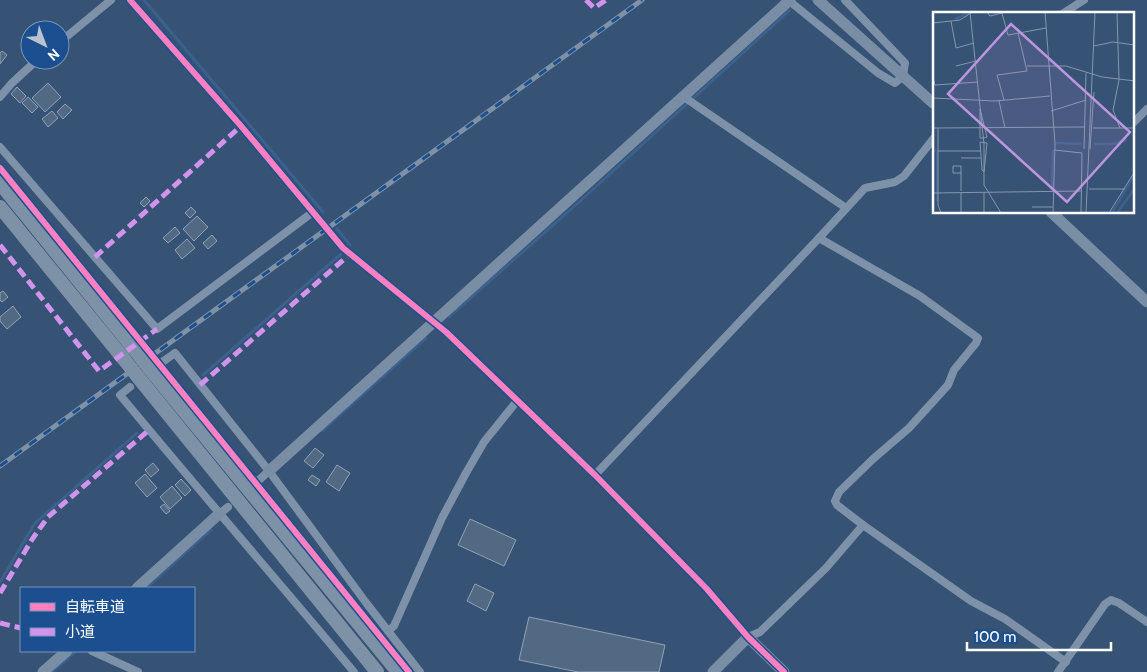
<svg xmlns="http://www.w3.org/2000/svg" width="1147" height="672" font-family="Cabin,'Noto Sans JP',sans-serif">
  <rect width="100%" height="100%" fill="#365274"/>
  <g fill="none" stroke-linecap="round" stroke-linejoin="round">
    <g stroke="#3b618d" stroke-width="3">
      <path d="M144 0 323 212"/>
      <path d="M337 229 350 245"/>
      <path d="M449 317 577 204 790 10"/>
      <path d="M203 375 341 254"/>
      <path d="M322 431 426 338"/>
      <path d="M0 582 35 523 137 433"/>
      <path d="M146 588 211 530"/>
      <path d="M52 672 76 651"/>
    </g>
  </g>
  <g fill="#526984" stroke="#92a2b6">
    <path d="M2 51 7 55 0 64V53Z"/>
    <path d="M48 83 61 97 45 112 32 98Z"/>
    <path d="M17 87 26 96 20 103 11 94Z"/>
    <path d="M28 97 38 107 32 113 22 103Z"/>
    <path d="M65 104 72 110 63 119 57 112Z"/>
    <path d="M52 111 58 118 48 127 42 119Z"/>
    <path d="M146 197 150 201 144 207 140 203Z"/>
    <path d="M191 207 196 212 190 218 185 213Z"/>
    <path d="M197 216 208 227 194 241 183 229Z"/>
    <path d="M175 227 180 233 168 243 163 238Z"/>
    <path d="M212 235 217 241 208 249 203 243Z"/>
    <path d="M187 239 195 248 182 259 175 250Z"/>
    <path d="M3 291 8 297 2 302 0 300V293Z"/>
    <path d="M13 306 21 317 7 329 0 321V317Z"/>
    <path d="M315 448 324 455 313 468 304 461Z"/>
    <path d="M153 463 159 470 151 477 145 470Z"/>
    <path d="M337 465 350 473 339 491 326 482Z"/>
    <path d="M145 474 157 488 147 497 135 483Z"/>
    <path d="M312 475 320 480 316 486 308 480Z"/>
    <path d="M181 479 191 490 185 496 175 485Z"/>
    <path d="M172 486 182 498 170 509 160 497Z"/>
    <path d="M164 504 170 511 166 514 160 507Z"/>
    <path d="M470 519 516 540 504 566 458 545Z"/>
    <path d="M475 584 494 593 486 611 467 601Z"/>
    <path d="M529 617 665 645 659 672H578L519 660Z"/>
  </g>
  <g fill="none" stroke-linecap="round" stroke-linejoin="round">
    <g stroke="#7d92a8" stroke-width="8">
      <path d="M130 0 241 126 343 248 446 332 595 475 706 588 748 637 760 632 826 568 863 525"/>
      <path d="M788 0 878 73 895 83 903 76 905 63 845 0"/>
      <path d="M1062 14 1084 0"/>
      <path d="M60 42 111 0"/>
      <path d="M0 97 12 83 37 60"/>
      <path d="M684 97 846 208"/>
      <path d="M1133 123 1147 109"/>
      <path d="M0 147 157 329 313 212"/>
      <path d="M819 238 920 296 978 338 976 343 954 370 948 385 909 428 873 459 839 492 835 501 837 505 863 525 971 601 1005 619 1066 662"/>
      <path d="M161 363 175 353 269 471 367 604 420 672"/>
      <path d="M130 387 120 395C197 488 276 579 354 672"/>
      <path d="M595 475 819 238 865 188 895 182 904 176 934 138"/>
      <path d="M259 480 269 471"/>
      <path d="M219 514 228 507"/>
      <path d="M388 631 394 626 442 518 466 473 484 442 517 401"/>
      <path d="M92 651 138 672"/>
      <path d="M1058 672 1105 604 1111 600 1119 603 1147 622"/>
    </g>
    <g stroke="#798da4" stroke-width="11">
      <path d="M818 0 934 104"/>
      <path d="M1051 212 1147 302"/>
      <path d="M269 471 790 0"/>
      <path d="M137 588 219 514"/>
      <path d="M43 672 67 651"/>
      <path d="M713 672 748 637 784 672"/>
    </g>
    <g stroke="#7e92a7" stroke-width="14">
      <path d="M0 183 134 349"/>
      <path d="M0 207 123 358"/>
      <path d="M149 368 398 672"/>
      <path d="M138 377 377 672"/>
    </g>
    <g stroke="#7e92a7" stroke-width="5">
      <path id="rail" d="M0 466 642 0"/>
    </g>
    <use href="#rail" stroke="#1b4f8f" stroke-width="3" stroke-dasharray="9" stroke-linecap="butt"/>
    <g stroke="#7e92a7" stroke-width="14">
      <path d="M134 349 149 368"/>
      <path d="M123 358 138 377"/>
    </g>
    <g stroke="#d193ec" stroke-width="5" stroke-dasharray="10 5" stroke-linecap="butt">
      <path d="M586 0 594 8 606 0"/>
      <path d="M0 245 99 371 157 329"/>
      <path d="M95 257 241 126"/>
      <path d="M200 385 350 254"/>
      <path d="M0 593 33 538 48 517 149 430"/>
      <path d="M0 623 21 628"/>
    </g>
    <g stroke="#1b4f8f" stroke-width="9">
      <g id="cycleway">
        <path d="M130 0 241 126 343 248 446 332 595 475 706 588 748 637 784 672"/>
        <path d="M0 168 409 672"/>
      </g>
    </g>
    <use href="#cycleway" stroke="#ff80c0" stroke-width="6"/>
  </g>
  <g transform="translate(933 12)">
    <rect width="201" height="201" fill="#365274"/>
    <path fill="none" stroke="#3b618d" stroke-width="2.5" d="M22 7 36 1M123 131 148 132M161 132H180L194 128M0 139H4V189M119 179 120 138M179 201 201 163M184 201 202 176"/>
    <path fill="none" stroke="#8697ac" stroke-width="1" d="M37 0 51 132V173L68 201M54 0 57 4 69 1 75 23 113 16M112 0 122 132 120 201M184 0 186 68 180 98 187 116M18 9 23 36 41 31M0 11 27 8 38 1M161 34 180 30 202 33M23 54 43 49M94 54H133L169 65 202 69M0 66 2 73 45 70M0 86 62 89 117 84M71 88 64 63 94 59 85 21M66 89 72 116M47 97 54 125 51 126H47ZM118 99 153 88M0 116 152 115M5 116V193L8 201M160 116H202M47 130 54 131 51 160 49 158ZM151 137 153 61M157 137 161 80M121 138 149 141 148 201M5 139H48M28 146H48M28 161H20V154H28V179M156 177H192M28 180V201M51 180V201M0 181 148 179M99 195H120M153 201 162 0M176 201 202 159"/>
    <path fill="#bd96df" fill-opacity="0.15" stroke="#bd96df" stroke-width="2.5" d="M78 12 197 120 134 190 15 82Z"/>
    <rect width="201" height="201" fill="none" stroke="#fff" stroke-width="2.5"/>
  </g>
  <rect x="20" y="587" width="175" height="65" fill="#1b4f8f" stroke="#7695bc"/>
  <rect x="30" y="603" width="25" height="8" fill="#ff80c0" stroke="#7695bc"/>
  <text x="65" y="612" font-size="15" fill="#ffffff">自転車道</text>
  <rect x="30" y="628" width="25" height="8" fill="#d193ec" stroke="#7695bc"/>
  <text x="65" y="637" font-size="15" fill="#ffffff">小道</text>
  <g transform="translate(45 45) rotate(138)"><circle r="24" fill="#1b4f8f" stroke="#7695bc"/>
  <path d="M0-4L9 19L0 12L-9 19Z" fill="#b9c2ce"/>
  <text y="-8" font-size="14" font-weight="bold" text-anchor="middle" fill="#ffffff">N</text>
  </g>
  <path d="M967 642v8h144v-8" fill="none" stroke="#ffffff" stroke-width="2.5"/>
  <text x="974" y="642" font-size="15" fill="#ffffff" stroke="#1b4f8f" stroke-width="4" paint-order="stroke">100 m</text>
</svg>
